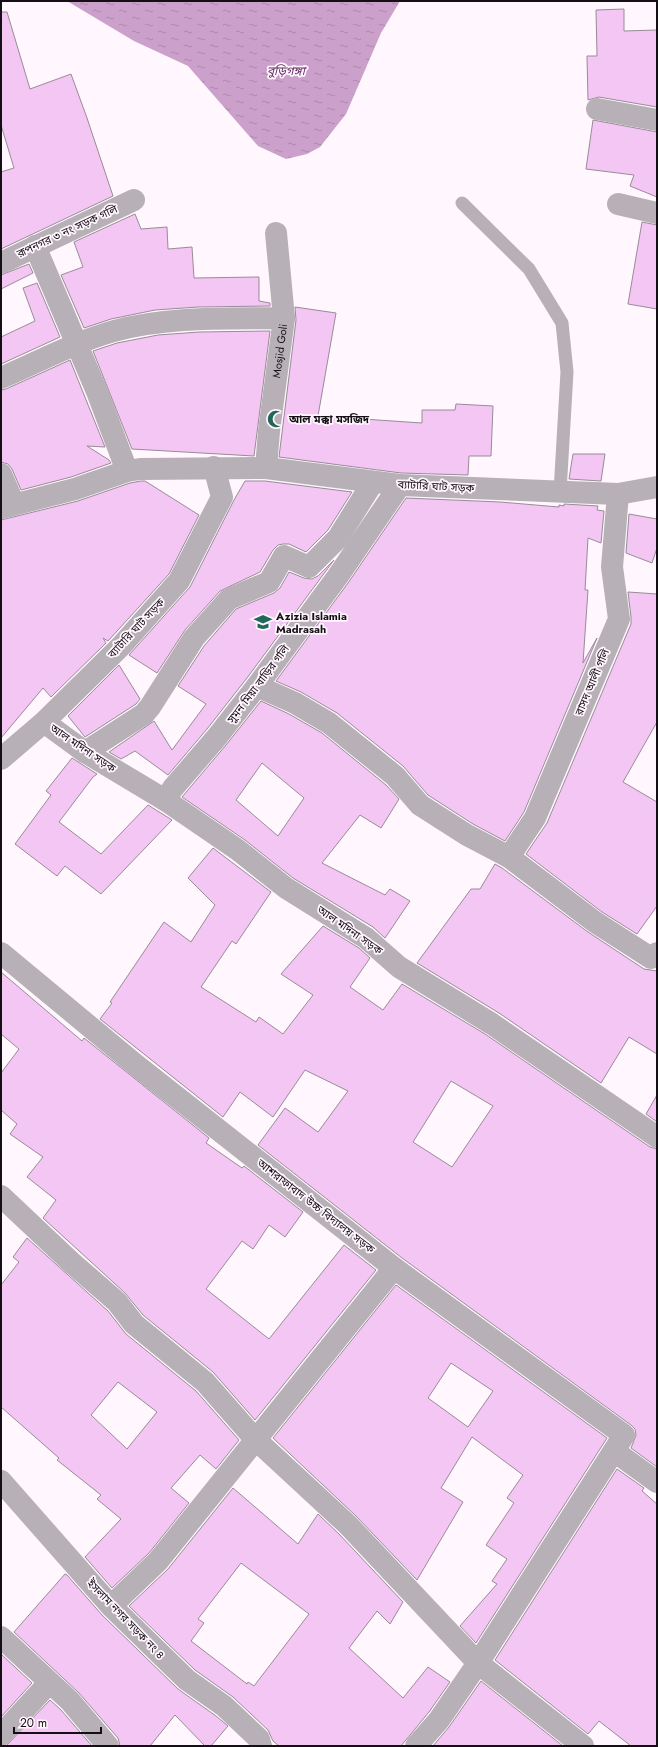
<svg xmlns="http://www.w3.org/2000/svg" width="658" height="1747" font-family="Jost,'Noto Sans Bengali',sans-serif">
  <defs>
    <pattern id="water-ripples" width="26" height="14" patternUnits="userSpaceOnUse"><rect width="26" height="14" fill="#cba0ca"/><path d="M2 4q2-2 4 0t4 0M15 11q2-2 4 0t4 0" fill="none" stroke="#ad89ad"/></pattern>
  </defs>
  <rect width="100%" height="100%" fill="#fff6fe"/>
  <path fill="url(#water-ripples)" d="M67 1H400L381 33 346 114 320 147 307 154 286 159 258 146 188 66 134 41Z"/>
  <g fill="#f4c6f3" stroke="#998b98" fill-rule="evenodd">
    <path d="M624 9V31L657 30V107L599 97 588 100 587 56H597L596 10Z"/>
    <path d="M1 12H7L30 89 71 74 87 118 113 196 1 249V172L14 168 1 125Z"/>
    <path d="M593 120 657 132V197L630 186 634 175 586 169Z"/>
    <path d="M135 214 141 229 167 227 168 249 192 247 194 278 259 277V301L270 303V306L198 307 155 310 111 319 84 328 61 275 83 267 74 242Z"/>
    <path d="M642 222 657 225V309L628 304Z"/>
    <path d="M29 264 33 273 1 289V275Z"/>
    <path d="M37 283 60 337 1 364V337L35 321 23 288Z"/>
    <path d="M295 307 336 313 318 416 422 423V410H455L456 404 493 406 491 456H469L468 475 401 473 279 457 296 320Z"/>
    <path d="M270 331 254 456 132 449 93 351 117 343 158 335 199 332Z"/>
    <path d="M70 360 105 447 87 446 109 460 111 463 71 477 21 490 12 469 8 464 1 462V390L6 389Z"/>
    <path d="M573 454H605L601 481 569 479Z"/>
    <path d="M141 481H145L199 515 169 574 108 641 103 638 106 643 51 697 43 688 1 738V520L78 501 130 483Z"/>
    <path d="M245 481H265L352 492 328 530 306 552 289 544H283L278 545 273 550 260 572 220 591 185 630 157 673 129 655 190 587 234 500Z"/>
    <path d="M406 498 500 502 559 507V505L564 506V504L598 506 597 510 604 511 601 543 588 538 585 590H588L583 663 597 638 524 812 505 841 473 824 428 795 403 766 337 713 301 692 276 681 348 583Z"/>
    <path d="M629 514 657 519V548L652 563 626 553Z"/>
    <path d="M334 560 247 678 207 729 168 775 135 751 121 759 109 752 154 721 172 750 206 704 178 686 204 646 236 609 274 593 280 588 289 572 304 578 312 579 318 576Z"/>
    <path d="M628 592 657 594V722L623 782 657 802V906L637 934 602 912 526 854 547 823 631 624V617Z"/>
    <path d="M119 665 140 699 136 704 85 737 68 716Z"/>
    <path d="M261 701 289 714 322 733 386 785 399 799 381 828 360 815 322 863 385 895 390 889 410 901 385 938 373 927 293 878 245 840 182 797 226 745ZM262 763 304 798 278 836 236 800Z"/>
    <path d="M72 758 97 774 93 777 59 822 101 854 148 805 172 820 101 894 65 866 57 876 15 844 51 795 46 791Z"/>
    <path d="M213 848 271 892 236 944 232 941 201 987 256 1022 259 1017 283 1034 313 995 281 974 323 926 359 948 370 958 350 987 383 1010 402 984 485 1034 650 1147 657 1149V1467L631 1448 636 1435 635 1429 631 1425 402 1258 258 1145 285 1108 318 1132 348 1091 305 1070 273 1117 240 1092 223 1117 100 1019 112 1003 110 1002 164 922 191 942 215 905 188 878ZM451 1081 493 1106 452 1167 413 1142Z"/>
    <path d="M495 864 502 868 588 932 644 969 657 971V1054L629 1037 601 1083 499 1013 417 963 471 889H480Z"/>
    <path d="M1 972 82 1041 84 1038 209 1138 206 1143 242 1168 244 1166 303 1212 285 1237 269 1225 253 1249 242 1241 206 1289 269 1339 344 1245 376 1270 255 1420 213 1372 143 1315 125 1293 43 1218 56 1200 27 1177 43 1157 10 1134 17 1124 1 1110V1073L19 1049 1 1034Z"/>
    <path d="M657 1095V1122L646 1114Z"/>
    <path d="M27 1238 108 1311 126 1334 196 1391 239 1440 216 1469 200 1455 171 1488 189 1503 149 1553 112 1588 85 1557 121 1519 97 1499 101 1495 57 1460 59 1458 1 1407V1285L19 1262 13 1257ZM118 1382 157 1412 127 1449 91 1415Z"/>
    <path d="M396 1285 607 1438 476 1643 460 1626 497 1584 492 1581 507 1559 486 1545 514 1503 507 1498 523 1475 472 1437 441 1488 463 1502 417 1580 356 1516 273 1438ZM451 1363 493 1391 468 1427 428 1398Z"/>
    <path d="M617 1469 644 1488 642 1491 657 1504V1746H631L599 1721 588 1734 495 1660Z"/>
    <path d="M233 1488 298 1544 318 1514 339 1534 403 1602 390 1624 377 1611 349 1648 403 1698 428 1667 450 1682 429 1712 401 1746H279L273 1741 268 1730 233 1697 195 1670 129 1606 168 1569ZM241 1563 309 1614 254 1686 248 1682 247 1684 191 1641 204 1623 198 1619Z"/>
    <path d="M65 1574 67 1575 102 1615 178 1689 216 1716 228 1726 211 1746H205L175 1715 150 1746H120L118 1738 79 1693 14 1632Z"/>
    <path d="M1 1654 32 1683 1 1717Z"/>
    <path d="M481 1681 563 1746H433L449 1727Z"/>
    <path d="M50 1700 61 1710 92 1746H6Z"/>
  </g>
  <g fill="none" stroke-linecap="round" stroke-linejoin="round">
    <path stroke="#b7b1b7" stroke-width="13" d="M462 203 529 269 562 323 567 372 560 492"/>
    <g stroke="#b7b1b7" stroke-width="22">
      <path d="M597 109 657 120"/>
      <path d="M618 204 657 213"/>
      <path d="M35 246 98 394 127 471"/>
      <path d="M1 263 134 200"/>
      <path d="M1 378C38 362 75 342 114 331 169 316 228 319 284 318"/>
      <path id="s1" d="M266 468 269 431 284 318 276 233"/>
      <path d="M1 474 14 504"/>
      <path d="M618 494 612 567 619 619 535 818 509 857 595 922 651 958 657 953"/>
      <path d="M257 686 295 703 329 723 395 776 420 805 467 835 509 857"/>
      <path d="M44 722 85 752 165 800 238 850 286 888 366 938 399 967 492 1024 657 1137"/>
      <path d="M85 752 144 714 150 707 194 638 229 599 269 582 284 556 309 567 338 538 373 482"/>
      <path d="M1 759 44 722 121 646 179 581 222 497 214 467"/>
      <path d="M165 800 173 788 217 737 257 686 338 576 400 485"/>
      <path d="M1 953 136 1065 394 1268 624 1435 478 1663 439 1720 416 1746"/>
      <path d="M1 1196 71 1262 117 1302 134 1324 205 1382 255 1439 348 1525 478 1663 583 1746"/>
      <path d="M614 1451 657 1482"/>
      <path d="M1 1481 111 1606 187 1680 224 1706 259 1739 261 1746"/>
      <path d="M111 1606 158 1561 394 1268"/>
      <path d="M1 1637 70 1701 108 1746"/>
      <path d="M1 1735 49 1683"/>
    </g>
    <path stroke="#b7b1b7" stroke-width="22" d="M1 508 75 489 127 471 140 469 266 468 400 485 618 494 657 487"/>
  </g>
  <defs>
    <g id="mosque-bare" transform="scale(1.38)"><path d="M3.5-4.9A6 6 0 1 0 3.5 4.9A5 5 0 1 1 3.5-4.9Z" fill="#226759" stroke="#fff6fe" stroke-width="2.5" paint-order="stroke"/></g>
    <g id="school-bare" transform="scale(1.38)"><path d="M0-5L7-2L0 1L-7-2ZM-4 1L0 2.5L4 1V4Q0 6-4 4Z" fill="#226759" stroke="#fff6fe" stroke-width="2.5" paint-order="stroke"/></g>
  </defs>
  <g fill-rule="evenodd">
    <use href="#mosque-bare" x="276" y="419"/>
    <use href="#school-bare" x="263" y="622"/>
  </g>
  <g text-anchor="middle" stroke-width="3.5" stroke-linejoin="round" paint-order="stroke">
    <g font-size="11" fill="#140f14" stroke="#fff6fe">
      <text transform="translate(67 231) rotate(-25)" y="4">রূপনগর ৩ নং সড়ক গলি</text>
      <text dy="4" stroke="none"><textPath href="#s1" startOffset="118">Mosjid Goli</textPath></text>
      <text transform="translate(436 486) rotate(3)" y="4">ব্যাটারি ঘাট সড়ক</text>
      <text transform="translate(136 628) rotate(-47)" y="4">ব্যাটারি ঘাট সড়ক</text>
      <text transform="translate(592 682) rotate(-67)" y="4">রাসদ আলী গলি</text>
      <text transform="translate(258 684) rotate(-53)" y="4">সুমন মিয়া বাড়ির গলি</text>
      <text transform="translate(83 748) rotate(34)" y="4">আল মদিনা সড়ক</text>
      <text transform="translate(350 930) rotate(35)" y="4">আল মদিনা সড়ক</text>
      <text transform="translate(316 1206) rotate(38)" y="4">আশরাফাবাদ উচ্চ বিদ্যালয় সড়ক</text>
      <text transform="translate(126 1619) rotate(46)" y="4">ইসলাম নগর সড়ক নং ৪</text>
    </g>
    <g font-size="11" font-weight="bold" fill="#140f14" stroke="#fff6fe" text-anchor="start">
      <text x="289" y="423">আল মক্কা মসজিদ</text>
      <text x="276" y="620">Azizia Islamia<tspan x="276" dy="13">Madrasah</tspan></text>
    </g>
    <g font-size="12" font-style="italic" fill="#632e64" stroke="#fff6fe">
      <text x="286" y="75">বুড়িগঙ্গা</text>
    </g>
  </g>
  <rect width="658" height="1747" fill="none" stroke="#140f14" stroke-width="4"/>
  <path d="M14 1727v6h87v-6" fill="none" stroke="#140f14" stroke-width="2"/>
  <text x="20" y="1727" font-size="12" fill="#140f14" stroke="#fff6fe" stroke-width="3" paint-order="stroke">20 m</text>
</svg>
